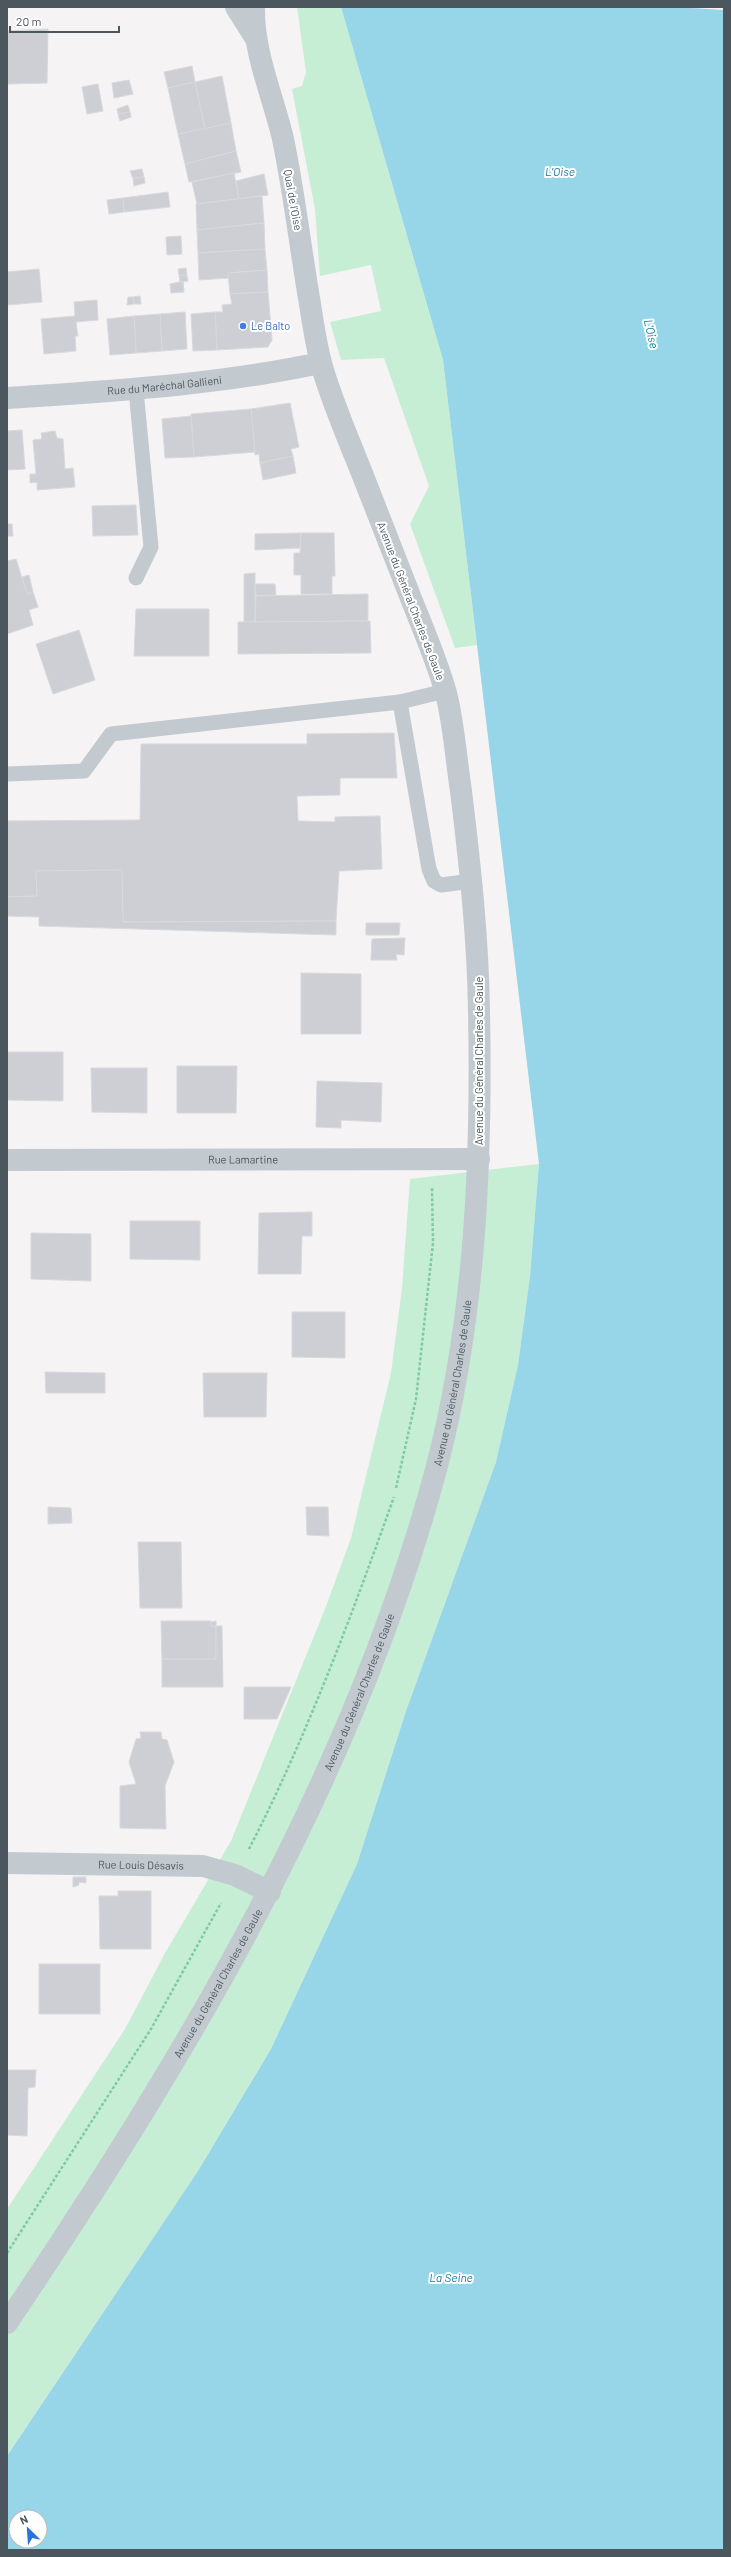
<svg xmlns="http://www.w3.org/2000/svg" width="731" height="2557" font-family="Barlow,sans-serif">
  <rect width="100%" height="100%" fill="#f5f3f3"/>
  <g fill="#c6eed5">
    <path d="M297 7H341L443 360 477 645 455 648 410 524 429 486 384 358 341 360 330 322 381 311 371 265 320 276 315 209 292 89 302 86 306 72Z"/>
    <path d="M539 1164 530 1276 518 1365 496 1462 406 1711 357 1864 271 2049 198 2171 7 2456V2209L125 2029 165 1953 231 1841 325 1609 351 1538 391 1373 402 1288 410 1179Z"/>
  </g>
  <path fill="#96d6e8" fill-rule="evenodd" d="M341 7H724V2550H7V2456L198 2171 271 2049 357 1864 406 1711 496 1462 518 1365 530 1276 539 1164 443 360ZM16 2517H40V2541H16Z"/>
  <path fill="#f5f3f3" d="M675 7H724V10Z"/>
  <g fill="#cdcfd4" stroke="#d7d9dd">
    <path d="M48 29 47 83 7 84V31Z"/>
    <path d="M192 66 195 82 168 88 164 72Z"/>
    <path d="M222 76 231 123 205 129 195 82Z"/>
    <path d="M129 80 133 94 114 98 112 83Z"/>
    <path d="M195 82 205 129 178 134 168 88Z"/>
    <path d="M98 84 103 111 87 114 82 87Z"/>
    <path d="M128 105 130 112 118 114 117 109Z"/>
    <path d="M130 112 131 117 120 121 118 114Z"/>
    <path d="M231 123 236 151 185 164 178 134Z"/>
    <path d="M236 151 241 172 189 182 185 164Z"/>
    <path d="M142 169 144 177 133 178 130 171Z"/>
    <path d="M234 173 239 199 197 204 192 182Z"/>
    <path d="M264 174 268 195 239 199 236 181Z"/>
    <path d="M144 177 145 183 134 186 133 178Z"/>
    <path d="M168 192 170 207 124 212 123 198Z"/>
    <path d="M262 196 264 223 197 230 196 204Z"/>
    <path d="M123 198 124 212 109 214 107 200Z"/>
    <path d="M264 223 265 249 198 253 197 230Z"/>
    <path d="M181 236 182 254 167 255 166 237Z"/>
    <path d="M265 249 267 270 228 273 229 278 199 280 198 253Z"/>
    <path d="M186 268 187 276 179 275 178 269Z"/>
    <path d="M39 269 42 302 7 305V272Z"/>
    <path d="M267 270 268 292 230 294 228 273Z"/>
    <path d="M179 275 187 276 188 281 180 282Z"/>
    <path d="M183 281 184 292 171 293 170 284Z"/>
    <path d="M268 292 272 340 268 347 217 350 215 312H223L222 305 232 304 230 294Z"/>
    <path d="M140 296 141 304H134L133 297Z"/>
    <path d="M128 297H133L134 304 127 305Z"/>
    <path d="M97 300 98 320 76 322 78 336H75L76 351 44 354 41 319 75 316 74 302Z"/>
    <path d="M185 312 187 349 162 351 160 314Z"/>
    <path d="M215 312 217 350 193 351 191 314Z"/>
    <path d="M160 314 162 351 136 353 134 316Z"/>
    <path d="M134 316 136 353 110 355 107 319Z"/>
    <path d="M290 403 299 447 291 449 293 456 260 463 259 454 255 455 251 409Z"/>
    <path d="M251 409 255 452 194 457 191 414Z"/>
    <path d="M191 416 194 457 165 458 162 419Z"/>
    <path d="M22 430 25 469 7 470V431Z"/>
    <path d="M55 431 57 438 63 439 65 469 73 468 75 487 37 490V482L30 483V474H36L33 440 42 439 41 433Z"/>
    <path d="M293 456 296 473 263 480 260 463Z"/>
    <path d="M136 505 138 535 93 536 92 506Z"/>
    <path d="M7 524H12L13 536H7Z"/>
    <path d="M301 533H334L335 576H332V594H301V575H294V553H300Z"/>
    <path d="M301 533 300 548 255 550V534Z"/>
    <path d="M16 559 27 594 33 592 38 607 29 610 33 625 7 634V561Z"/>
    <path d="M255 573V622H244V574Z"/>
    <path d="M29 575 33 592 27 594 22 577Z"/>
    <path d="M255 584H275L276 595 256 596Z"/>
    <path d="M368 594V621L255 622 256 596Z"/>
    <path d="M136 609H209V656H134Z"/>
    <path d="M370 621 371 653 238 654V622Z"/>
    <path d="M79 630 95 680 53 694 36 644Z"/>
    <path d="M394 733 397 778H340V795L297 796 298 821 335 822V817L380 816 382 869 339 871 336 921 123 922 122 870 36 871 37 896 7 897V821L140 820 141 744H307V734Z"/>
    <path d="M122 870 123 922 336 921V935L39 926V917L7 916V897L37 896 36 871Z"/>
    <path d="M366 923H400L399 935H366Z"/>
    <path d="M405 938 404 955 396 954 397 960H371L372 939Z"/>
    <path d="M301 973 361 974V1034H301Z"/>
    <path d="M7 1052H63V1101L7 1100Z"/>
    <path d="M177 1066H237L236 1113H177Z"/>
    <path d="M91 1068H147V1113L92 1112Z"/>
    <path d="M317 1081 382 1083 381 1122 341 1120V1128L316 1127Z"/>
    <path d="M312 1212V1236H302L301 1274H258L259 1213Z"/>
    <path d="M130 1221H200V1260L130 1259Z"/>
    <path d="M31 1233 91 1234V1281L31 1279Z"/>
    <path d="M292 1312H345V1358L292 1357Z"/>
    <path d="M45 1372 105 1373V1393H46Z"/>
    <path d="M203 1373H267L266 1417H204Z"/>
    <path d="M48 1507 71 1508 72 1523 48 1524Z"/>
    <path d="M306 1507H328L329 1536 307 1535Z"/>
    <path d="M138 1542H181L182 1608H140Z"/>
    <path d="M161 1621H211V1626H216V1659H162Z"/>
    <path d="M216 1621V1626H211V1622Z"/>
    <path d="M216 1626H222L223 1687H162V1659H216Z"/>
    <path d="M244 1687H291L277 1719H244Z"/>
    <path d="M140 1732H161L162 1739 167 1740 174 1762 165 1786 166 1829 120 1828V1786L136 1784 129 1762 136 1739 141 1738Z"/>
    <path d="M73 1877H86V1883L79 1882V1885L73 1887Z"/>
    <path d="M118 1891H151V1949H100L99 1896H118Z"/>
    <rect x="39" y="1964" width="61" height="50"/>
    <path d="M7 2070H36L35 2087 28 2088 27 2136 7 2135Z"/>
  </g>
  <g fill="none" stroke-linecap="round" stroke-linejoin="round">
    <g stroke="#7fcaa6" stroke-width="2.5" stroke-dasharray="3 2" stroke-linecap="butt">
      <path d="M396 1488 416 1399 433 1243 432 1188"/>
      <path d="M249 1849C307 1736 351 1617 394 1497"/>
      <path d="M7 2253 151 2029 221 1903"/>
    </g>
    <g stroke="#c2cad0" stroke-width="15">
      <path d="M136 578 151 547 136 390"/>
      <path d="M400 702 429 869 434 881 441 885 472 881"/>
      <path d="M7 774 84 771 111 734 400 702 445 691"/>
    </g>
    <g stroke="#c2cad0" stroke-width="22">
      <path d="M236 7 255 37"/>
      <path id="s1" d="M7 398C112 391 217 385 320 363"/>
      <path id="s2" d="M7 1160 479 1159"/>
      <path id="s3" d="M7 1863 203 1866 235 1875 270 1892"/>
      <path id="s4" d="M7 2323C186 2057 354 1778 437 1466 475 1319 482 1164 479 1012 478 938 470 865 461 791 456 759 454 725 446 693 437 661 424 631 412 601 397 562 382 524 367 486 352 447 335 410 323 370 316 347 313 322 309 298 300 245 294 192 283 139 273 96 253 52 254 7"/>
    </g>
  </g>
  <circle fill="#3f7fe0" stroke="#fff" stroke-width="1.5" cx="243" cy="326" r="4"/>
  <g text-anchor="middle" stroke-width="4" stroke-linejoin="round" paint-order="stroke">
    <g font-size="11" fill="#4b565f" stroke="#fff">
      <text transform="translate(293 200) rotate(80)" y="4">Quai de l'Oise</text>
      <text dy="4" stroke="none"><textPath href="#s1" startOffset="158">Rue du Maréchal Gallieni</textPath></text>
      <text transform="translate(411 601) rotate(69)" y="4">Avenue du Général Charles de Gaule</text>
      <text transform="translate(479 1061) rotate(-90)" y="4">Avenue du Général Charles de Gaule</text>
      <text dy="4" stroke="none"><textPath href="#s2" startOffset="236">Rue Lamartine</textPath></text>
      <text dy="4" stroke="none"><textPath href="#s4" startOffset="1048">Avenue du Général Charles de Gaule</textPath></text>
      <text dy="4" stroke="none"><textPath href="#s4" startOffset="724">Avenue du Général Charles de Gaule</textPath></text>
      <text dy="4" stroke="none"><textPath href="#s3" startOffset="134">Rue Louis Désavis</textPath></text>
      <text dy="4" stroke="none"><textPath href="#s4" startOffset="400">Avenue du Général Charles de Gaule</textPath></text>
    </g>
    <g font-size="11" fill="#366cbe" stroke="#fff" text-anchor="start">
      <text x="251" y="330">Le Balto</text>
    </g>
    <g font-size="12" font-style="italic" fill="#167c99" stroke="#fff">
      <text x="560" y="176">L’Oise</text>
      <text transform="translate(651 334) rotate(77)" y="4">L'Oise</text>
      <text x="451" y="2282">La Seine</text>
    </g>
  </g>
  <rect width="731" height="2557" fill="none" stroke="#4b565f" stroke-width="16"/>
  <g transform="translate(28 2529) rotate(335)"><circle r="19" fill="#ffffff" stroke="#b7bbbf"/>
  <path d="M0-3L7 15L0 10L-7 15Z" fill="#2774db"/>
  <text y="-6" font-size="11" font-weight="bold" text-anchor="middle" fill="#4b565f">N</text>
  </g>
  <path d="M10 26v6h109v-6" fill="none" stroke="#4b565f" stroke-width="2"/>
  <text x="16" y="26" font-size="12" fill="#4b565f" stroke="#ffffff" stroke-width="3" paint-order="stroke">20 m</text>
</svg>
